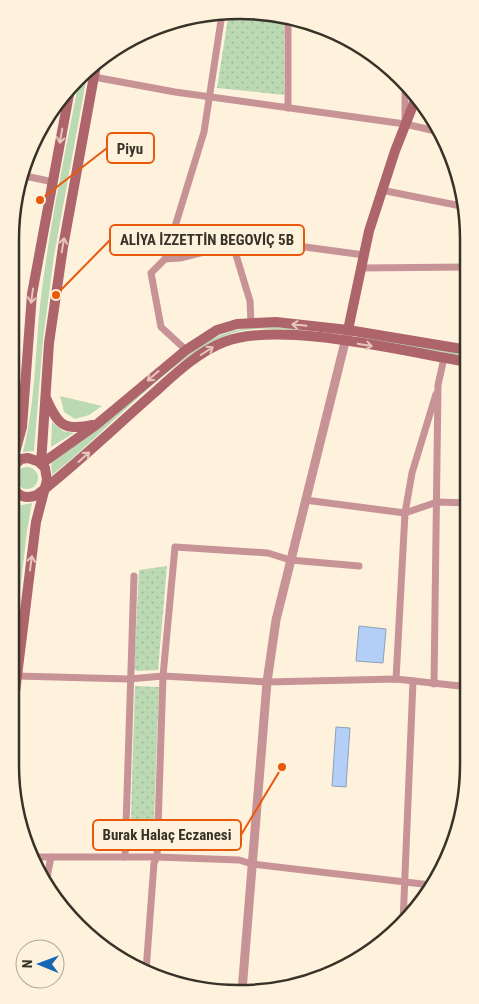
<svg xmlns="http://www.w3.org/2000/svg" width="479" height="1004" font-family="'Roboto Condensed',sans-serif">
  <defs>
    <pattern id="park-dots" width="8" height="8" patternUnits="userSpaceOnUse" patternTransform="scale(1.25)"><rect width="8" height="8" fill="#bbd9b3"/><path d="M2 2h.1M6 6h.1" fill="none" stroke="#a2bb9a" stroke-width="1.8" stroke-linecap="round"/></pattern>
  </defs>
  <rect width="100%" height="100%" fill="#fef2dd"/>
  <g fill="#bbd9b3">
    <path d="M88 70 54 256 43 340 34 451 23 452C36 401 35 348 41 297 50 223 66 149 80 75Z"/>
    <path d="M279 327 330 334C303 332 274 326 246 330 186 338 103 437 52 475L51 460C98 434 135 395 177 363 193 351 207 339 226 333 243 327 261 327 279 327Z"/>
    <path d="M358 336 468 354V358L357 339Z"/>
    <path d="M60 396 102 406 89 415 75 419 64 412Z"/>
    <path d="M52 422 63 431 74 433 51 447Z"/>
    <circle cx="27" cy="478" r="11"/>
    <path d="M32 503 27 531 10 679V613L15 567 16 506Z"/>
  </g>
  <g fill="url(#park-dots)">
    <path d="M240 10 284 19V95L217 88 229 12Z"/>
    <path d="M167 566 158 670 137 671 134 669 139 570Z"/>
    <path d="M135 686 159 687 153 847 130 849Z"/>
  </g>
  <g fill="#b4cff7" stroke="#8fa0b9">
    <path d="M359 626 386 629 383 663 356 661Z"/>
    <path d="M336 727 350 728 346 787 332 786Z"/>
  </g>
  <g fill="none" stroke-linecap="round" stroke-linejoin="round">
    <g stroke="#c89397" stroke-width="7">
      <path d="M288 20V108"/>
      <path d="M94 77 175 92 405 124 440 132"/>
      <path d="M405 83V120"/>
      <path d="M22 178 30 177 53 182"/>
      <path d="M381 190 466 207"/>
      <path d="M233 245 231 237 364 255"/>
      <path d="M165 259 204 132 222 14"/>
      <path d="M360 268 467 267"/>
      <path d="M186 350 161 327 151 273 165 259 180 258 233 245 250 301 251 323"/>
      <path d="M10 414H23"/>
      <path d="M305 500 405 513 437 502 468 503"/>
      <path d="M17 676 129 679 163 676 267 682 396 679 469 687"/>
      <path d="M396 679 405 513 412 473 436 394"/>
      <path d="M434 684 438 385 444 358"/>
      <path d="M32 857H157L239 860 252 864 431 885"/>
      <path d="M125 857 134 576"/>
      <path d="M46 882 51 857"/>
      <path d="M403 923 413 681"/>
      <path d="M146 971 154 863 157 857 163 676 175 547 268 553 290 560 359 566"/>
    </g>
    <path stroke="#c89397" stroke-width="9" d="M242 991 267 682 276 620 348 330"/>
    <g stroke="#ae646b" stroke-width="10">
      <path d="M348 330 369 231 395 151 417 95"/>
      <path d="M46 398C58 425 63 431 93 425"/>
      <path d="M41 464 96 425 186 350 217 330 237 324 276 322 348 330 468 350"/>
      <path d="M41 464 49 343 63 247 96 65"/>
      <path d="M10 471 22 427 32 294 70 89"/>
      <path d="M10 483C16 495 24 500 37 495 78 463 115 427 154 393 175 374 198 352 224 342 281 320 406 352 468 362"/>
      <path d="M10 512 14 492"/>
      <path d="M10 733 36 522 47 480 45 468 40 462 28 458 21 459 11 468"/>
    </g>
  </g>
  <defs><path id="oneway-shaft" d="M-6 0H5M1.5-3L5.5 0L1.5 3" fill="none" stroke-width="1.6" stroke-linecap="round" stroke-linejoin="round" transform="scale(1.25)"/></defs>
  <g stroke="#e6c7bb">
    <use href="#oneway-shaft" transform="translate(61 136) rotate(100)"/>
    <use href="#oneway-shaft" transform="translate(63 245) rotate(-80)"/>
    <use href="#oneway-shaft" transform="translate(32 296) rotate(98)"/>
    <use href="#oneway-shaft" transform="translate(299 325) rotate(-174)"/>
    <use href="#oneway-shaft" transform="translate(365 345) rotate(10)"/>
    <use href="#oneway-shaft" transform="translate(207 351) rotate(-32)"/>
    <use href="#oneway-shaft" transform="translate(153 376) rotate(139)"/>
    <use href="#oneway-shaft" transform="translate(84 457) rotate(-42)"/>
    <use href="#oneway-shaft" transform="translate(31 563) rotate(-82)"/>
  </g>
  <path d="M0 0H479V1004H0ZM239 19H240A220 220 0 0 1 460 239V765A220 220 0 0 1 240 985H239A220 220 0 0 1 19 765V239A220 220 0 0 1 239 19Z" fill="#fef2dd" fill-rule="evenodd"/>
  <path fill="none" stroke="#383328" stroke-width="2.5" d="M239 19H240A220 220 0 0 1 460 239V765A220 220 0 0 1 240 985H239A220 220 0 0 1 19 765V239A220 220 0 0 1 239 19Z"/>
  <path fill="none" stroke="#e8590c" stroke-width="2" d="M40 200L107 148M56 295L110 240M282 767L241 835"/>
  <g fill="#e8590c" stroke="#fef2dd" stroke-width="2">
    <circle cx="40" cy="200" r="5"/>
    <circle cx="56" cy="295" r="5"/>
    <circle cx="282" cy="767" r="5"/>
  </g>
  <g fill="#fef2dd" stroke="#e8590c" stroke-width="2">
    <rect x="107" y="133" width="47" height="30" rx="5"/>
    <rect x="110" y="225" width="194" height="30" rx="5"/>
    <rect x="93" y="820" width="148" height="30" rx="5"/>
  </g>
  <g font-size="15" text-anchor="middle" font-weight="bold" fill="#383328">
    <text x="130" y="154">Piyu</text>
    <text x="207" y="245">ALİYA İZZETTİN BEGOVİÇ 5B</text>
    <text x="167" y="840">Burak Halaç Eczanesi</text>
  </g>
  <g transform="translate(40 964) rotate(271)"><circle r="24" fill="#fef2dd" stroke="#afa695"/>
  <path d="M0-4L9 19L0 12L-9 19Z" fill="#1666b4"/>
  <text y="-8" font-size="14" font-weight="bold" text-anchor="middle" fill="#383328">N</text>
  </g>
</svg>
